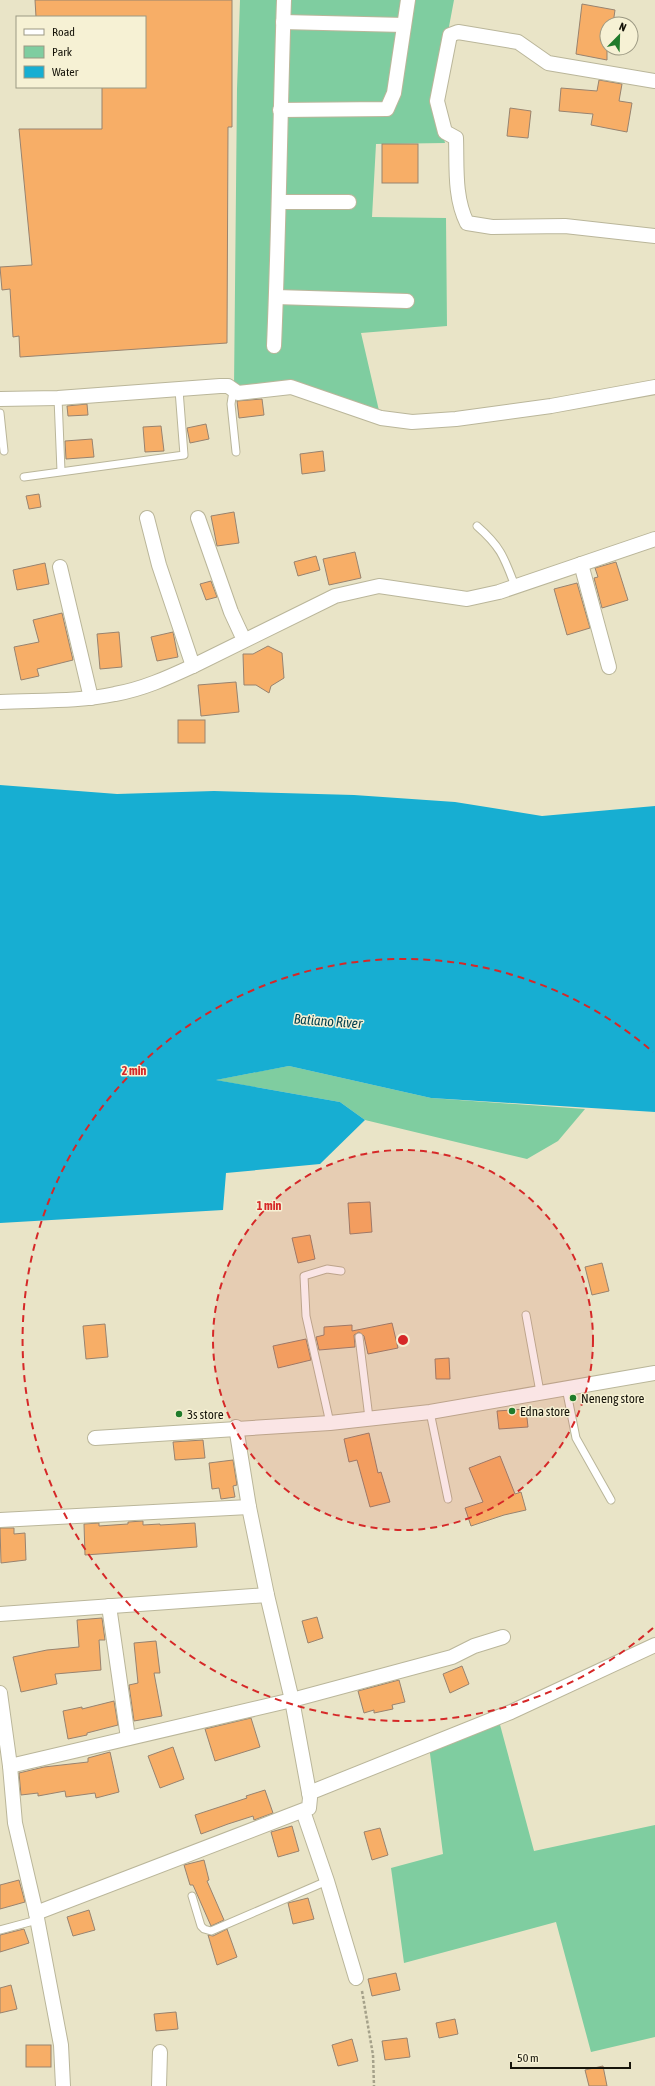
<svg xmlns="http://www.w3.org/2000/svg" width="655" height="2086" font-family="'Asap Condensed',sans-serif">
  <rect width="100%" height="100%" fill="#e9e4c7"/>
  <g fill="#7fcda0">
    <path d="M240 0H454L435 101 445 143 376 144 372 217 446 218 447 326 361 333 380 415 294 384 234 389 237 89Z"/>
    <path d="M289 1066 431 1098 585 1109 558 1141 527 1159 365 1120 340 1102 215 1080Z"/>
    <path d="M499 1721 534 1851 655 1825V2037L591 2052 556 1922 404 1963 391 1868 443 1854 429 1746Z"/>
  </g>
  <path fill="#17aed2" d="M0 785 117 794 214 791 354 795 455 802 542 816 655 806V1112L431 1098 289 1066 216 1080 340 1102 365 1120 320 1164 226 1173 223 1210 0 1223Z"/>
  <g fill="#f7ae67" stroke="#98836f">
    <path d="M35 0H232V127H228L227 343 20 357 19 336 13 337 10 289 2 290 0 267 32 265 19 129H102V87H145V17H36Z"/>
    <path d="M582 4 615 10 613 24H607V60L576 54Z"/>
    <path d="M599 80 622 84 619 101 632 103 627 132 591 125 593 114 559 111 561 88 597 91Z"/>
    <path d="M510 108 531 111 528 138 507 136Z"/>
    <rect x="382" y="144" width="36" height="39"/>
    <path d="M262 399 264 415 239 418 237 401Z"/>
    <path d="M87 404 88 415 68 416 67 406Z"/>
    <path d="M206 424 209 439 190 443 187 428Z"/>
    <path d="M161 426 164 451 145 452 143 427Z"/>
    <path d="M92 439 94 457 66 459 65 441Z"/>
    <path d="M323 451 325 471 302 474 300 454Z"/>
    <path d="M39 494 41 507 29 509 26 496Z"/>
    <path d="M234 512 239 543 217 546 211 516Z"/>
    <path d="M355 552 361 578 329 585 323 559Z"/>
    <path d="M316 556 320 570 298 576 294 562Z"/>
    <path d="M616 562 628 600 602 608 594 578 598 577 595 568Z"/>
    <path d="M45 563 49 584 17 590 13 570Z"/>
    <path d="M211 581 217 597 206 600 200 584Z"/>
    <path d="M577 583 590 628 567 635 554 589Z"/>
    <path d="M62 613 73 660 37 669 39 676 21 680 14 647 39 642 33 620Z"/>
    <path d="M119 632 122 667 100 669 97 634Z"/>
    <path d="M173 632 178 657 157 661 151 637Z"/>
    <path d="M268 646 282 653 284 678 271 686 269 693 256 685H244L243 654H253Z"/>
    <path d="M236 682 239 712 201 716 198 685Z"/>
    <rect x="178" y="720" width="27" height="23"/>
    <path d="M370 1202 372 1232 350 1234 348 1203Z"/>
    <path d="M310 1235 315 1259 298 1263 292 1238Z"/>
    <path d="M602 1263 609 1291 592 1295 585 1267Z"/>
    <path d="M392 1323 398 1348 368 1354 364 1336 359 1332 354 1335 355 1347 319 1350 316 1337 324 1335V1327L352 1325V1331Z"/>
    <path d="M105 1324 108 1357 86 1359 83 1326Z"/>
    <path d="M306 1339 311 1360 278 1368 273 1346Z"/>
    <path d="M449 1358 450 1379H436L435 1359Z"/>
    <path d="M526 1409 528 1427 499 1429 497 1411Z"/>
    <path d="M369 1433 378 1473 381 1472 390 1502 370 1507 357 1460 349 1462 344 1439Z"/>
    <path d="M203 1440 205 1458 175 1460 173 1442Z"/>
    <path d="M500 1456 515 1494 521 1492 526 1510 504 1515 471 1526 465 1508 483 1502 469 1468Z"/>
    <path d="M233 1460 237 1485 233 1486 235 1497 221 1499 219 1488 212 1489 209 1463Z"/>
    <path d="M143 1521V1525L160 1524V1525L195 1523 197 1547 85 1555 84 1524 99 1523V1526L128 1524V1522Z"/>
    <path d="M0 1528H14V1534L25 1533 26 1560 1 1563Z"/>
    <path d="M317 1617 323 1638 308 1643 302 1621Z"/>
    <path d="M102 1618 105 1640H99L101 1670 55 1674 57 1684 21 1692 13 1657 47 1650 79 1647 77 1620Z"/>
    <path d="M156 1641 160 1673H154L162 1716 134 1721 129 1685 138 1683 134 1643Z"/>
    <path d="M462 1666 469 1684 450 1693 443 1674Z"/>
    <path d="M399 1680 405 1702 392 1705 393 1709 374 1713V1710L364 1713 358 1691Z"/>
    <path d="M114 1701 118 1725 87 1733V1735L68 1739 63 1711 82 1707V1709Z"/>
    <path d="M251 1718 260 1747 215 1761 205 1729Z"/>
    <path d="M173 1747 184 1779 160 1788 148 1756Z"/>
    <path d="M110 1752 119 1792 96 1798 95 1793 66 1797 65 1791 38 1796V1793L21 1795 19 1773 44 1767 88 1762V1758Z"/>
    <path d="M265 1790 273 1813 254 1820 253 1816 228 1824 201 1834 195 1815 247 1798 246 1796Z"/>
    <path d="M292 1826 299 1851 278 1857 271 1832Z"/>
    <path d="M380 1828 388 1855 372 1860 364 1832Z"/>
    <path d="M204 1860 209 1880 207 1881 224 1920 211 1926 193 1885H190L184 1865Z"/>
    <path d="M19 1880 25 1902 0 1909V1885Z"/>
    <path d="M308 1898 314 1919 293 1924 288 1903Z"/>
    <path d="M89 1910 95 1930 73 1936 67 1917Z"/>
    <path d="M24 1929 29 1943 0 1952V1935Z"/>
    <path d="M227 1929 237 1957 217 1965 208 1935 213 1936Z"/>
    <path d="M396 1973 400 1990 372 1996 368 1979Z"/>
    <path d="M11 1985 17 2009 0 2013V1988Z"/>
    <path d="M176 2012 178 2029 156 2031 154 2014Z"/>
    <path d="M455 2019 458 2034 439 2038 436 2023Z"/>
    <path d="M407 2038 410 2057 385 2060 382 2041Z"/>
    <path d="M352 2039 358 2061 338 2066 332 2045Z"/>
    <rect x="26" y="2045" width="25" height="22"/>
    <path d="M603 2066 607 2086H589L585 2070Z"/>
  </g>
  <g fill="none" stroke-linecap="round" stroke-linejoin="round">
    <g stroke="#bab69a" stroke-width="9">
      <g id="lane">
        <path d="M233 391 231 404 236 452"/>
        <path d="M58 398 61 471"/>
        <path d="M0 413 4 451"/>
        <path d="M24 477 184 455 179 390"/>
        <path d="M477 526C501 547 504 557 515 586"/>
        <path d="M526 1315 540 1392"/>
        <path d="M359 1337 369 1418"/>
        <path d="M566 1388 576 1438 611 1500"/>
        <path d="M430 1412 448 1499"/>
        <path d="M330 1423 306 1316 304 1276 327 1269 341 1271"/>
        <path d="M192 1896 201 1926 204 1929 211 1931 327 1881"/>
        <path d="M0 1930 37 1920"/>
      </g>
    </g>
    <g stroke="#bab69a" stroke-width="16">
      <g id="street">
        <path d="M283 22 404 25"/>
        <path d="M655 81 548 63 518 42 458 32 450 35 437 101 445 132 456 138C457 166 454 197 467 223L492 227 565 226 655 236"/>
        <path d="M280 110 387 109 394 93 408 0"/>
        <path d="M280 202H349"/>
        <path d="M276 297 407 301"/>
        <path d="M274 346C279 230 280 115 284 0"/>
        <path d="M0 399 58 398 220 386H228L238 393 291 387 381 418 412 422 456 419 551 406 655 387"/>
        <path d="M147 518 159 565 193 666 335 596 379 586 467 599 499 592 655 539"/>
        <path d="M198 518 231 612 244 640"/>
        <path d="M581 564 609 667"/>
        <path d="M60 567 91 698"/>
        <path d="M0 702C38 700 78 702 115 694 143 689 167 678 193 666"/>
        <path d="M95 1438 330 1423 430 1412 655 1373"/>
        <path d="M0 1520 249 1507"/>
        <path d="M109 1606 128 1738"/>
        <path d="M0 1614 267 1595"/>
        <path d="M0 1693 10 1766 15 1823 36 1913 61 2045 63 2086"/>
        <path d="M10 1766 292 1700 452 1657 474 1646 503 1637"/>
        <path d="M309 1793 511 1712 655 1645"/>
        <path d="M303 1811 327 1881 356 1978"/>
        <path d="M36 1913 309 1808 310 1798 292 1700 267 1595 249 1507 236 1427"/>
        <path d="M159 2086 160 2052"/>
      </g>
    </g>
    <path stroke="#a5a18a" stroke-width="2.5" stroke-dasharray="3 2" stroke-linecap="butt" d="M362 1991 373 2055 374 2086"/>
    <use href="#lane" stroke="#fff" stroke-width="7"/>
    <use href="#street" stroke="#fff" stroke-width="14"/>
  </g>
  <circle cx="403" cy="1340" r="190" fill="#d62828" fill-opacity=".12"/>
  <g fill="none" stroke="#d62828" stroke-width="2" stroke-dasharray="7 5">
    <circle cx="403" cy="1340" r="190"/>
    <path d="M653 1628A381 381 0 1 1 653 1052"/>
  </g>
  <g fill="#207b2b" stroke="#f6f1d4" stroke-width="1.5">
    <circle cx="573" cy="1398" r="4"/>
    <circle cx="512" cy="1411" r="4"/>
    <circle cx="179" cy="1414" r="4"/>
  </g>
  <g text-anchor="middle" stroke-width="3" stroke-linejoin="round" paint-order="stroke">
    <g font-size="13" fill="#16140a" stroke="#f6f1d4" text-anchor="start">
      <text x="581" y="1403">Neneng store</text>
      <text x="520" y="1416">Edna store</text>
      <text x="187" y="1419">3s store</text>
    </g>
    <g font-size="14" font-style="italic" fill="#013f4e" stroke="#f6f1d4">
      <text transform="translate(328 1021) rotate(4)" y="5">Batiano River</text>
    </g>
  </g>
  <circle cx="403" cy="1340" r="6" fill="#d62828" stroke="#f6f1d4" stroke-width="2"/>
  <g font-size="12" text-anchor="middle" font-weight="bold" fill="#d62828" stroke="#f6f1d4" stroke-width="3" stroke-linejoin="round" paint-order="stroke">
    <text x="134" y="1075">2 min</text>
    <text x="269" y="1210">1 min</text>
  </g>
  <rect x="16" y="16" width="130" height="72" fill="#f6f1d4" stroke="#9c9983"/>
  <rect x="24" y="29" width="20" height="6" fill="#ffffff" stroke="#9c9983"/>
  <text x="52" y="36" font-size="12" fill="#16140a">Road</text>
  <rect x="24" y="46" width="20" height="12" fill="#7fcda0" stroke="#9c9983"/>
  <text x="52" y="56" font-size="12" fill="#16140a">Park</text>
  <rect x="24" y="66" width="20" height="12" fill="#17aed2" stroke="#9c9983"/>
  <text x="52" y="76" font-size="12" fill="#16140a">Water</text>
  <g transform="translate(619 36) rotate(23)"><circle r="19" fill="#f6f1d4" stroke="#9c9983"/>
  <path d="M0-3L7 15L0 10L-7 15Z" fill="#207b2b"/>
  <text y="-6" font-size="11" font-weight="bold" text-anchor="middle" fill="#16140a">N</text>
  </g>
  <path d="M511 2062v6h119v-6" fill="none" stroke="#16140a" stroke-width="2"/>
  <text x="517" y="2062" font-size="12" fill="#16140a" stroke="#f6f1d4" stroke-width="3" paint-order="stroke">50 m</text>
</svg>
